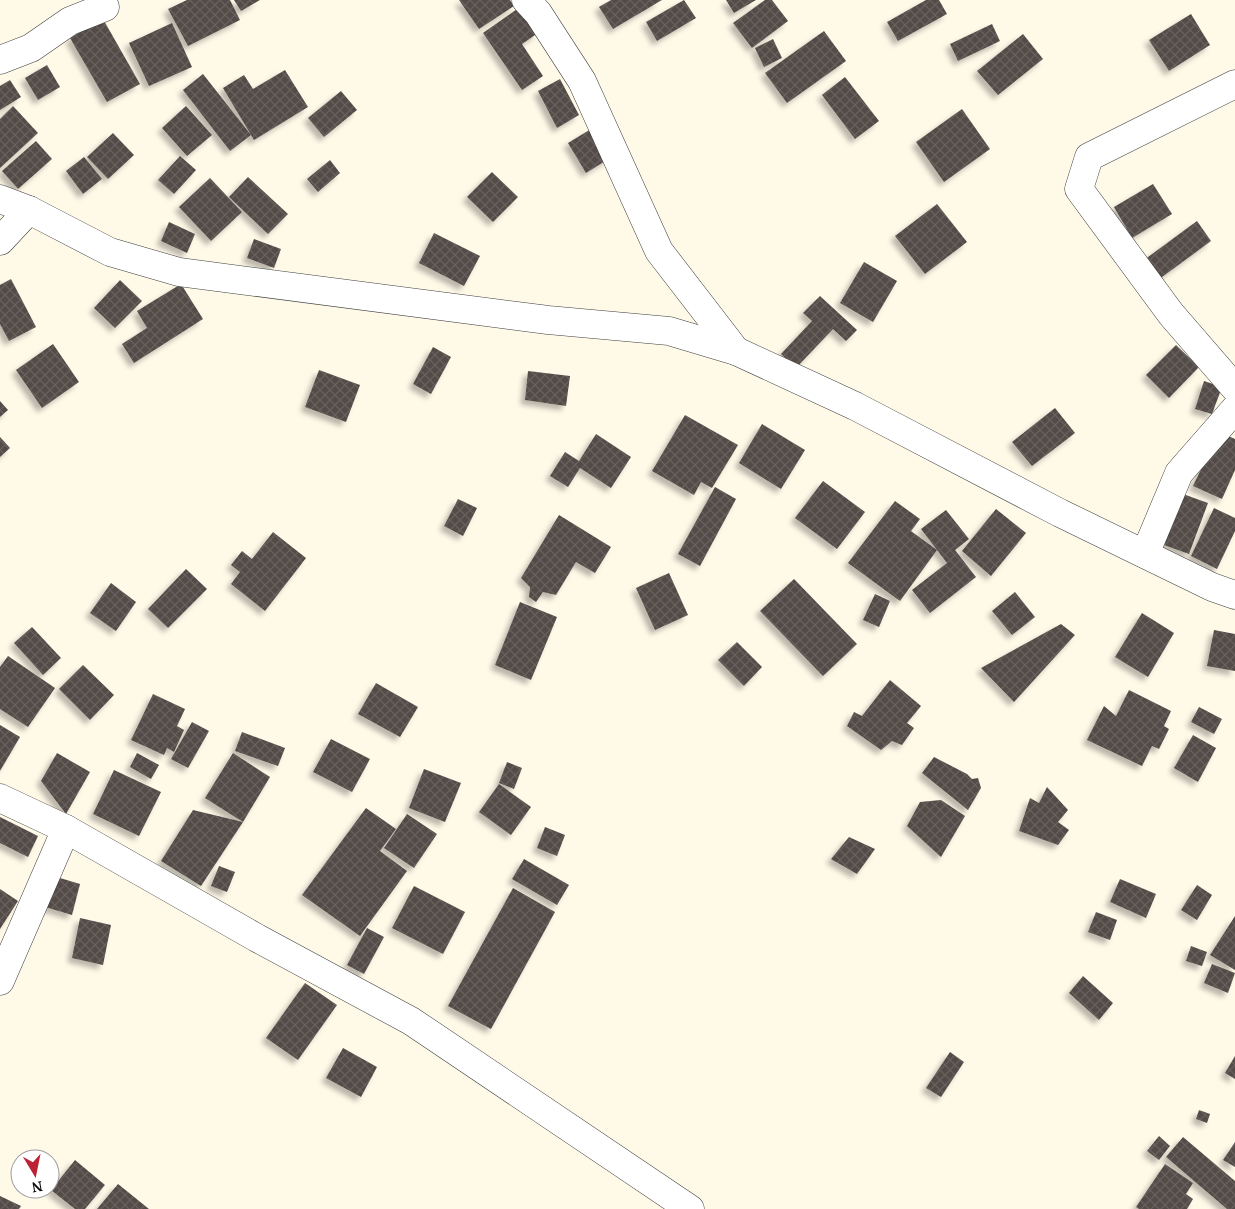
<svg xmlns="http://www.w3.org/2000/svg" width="1235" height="1209" font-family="'PT Serif',serif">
  <defs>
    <pattern id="building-cross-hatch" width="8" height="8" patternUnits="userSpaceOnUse" patternTransform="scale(1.25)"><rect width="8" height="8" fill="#534b47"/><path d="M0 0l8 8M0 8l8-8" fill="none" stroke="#67605d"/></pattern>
    <filter id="shadow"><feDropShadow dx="-4.5" dy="4.5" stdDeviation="2.5" flood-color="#0004"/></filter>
  </defs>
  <rect width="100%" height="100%" fill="#fff9e8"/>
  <g fill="url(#building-cross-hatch)" filter="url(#shadow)">
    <path d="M187 0H230L240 20 188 46 168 9Z"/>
    <path d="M234 0H260L241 11Z"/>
    <path d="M459 0H510L514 6 479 29Z"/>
    <path d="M611 0H662L613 29 599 7Z"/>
    <path d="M684 0 696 18 657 41 646 22Z"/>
    <path d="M726 0H756L734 13Z"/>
    <path d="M765 0H772L788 21 752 48 733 23Z"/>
    <path d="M926 0H939L947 14 898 41 887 22Z"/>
    <path d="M520 7 538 33 522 44 543 76 522 90 483 33Z"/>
    <path d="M1191 14 1210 45 1169 71 1149 40Z"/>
    <path d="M103 19 140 84 107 102 70 38Z"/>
    <path d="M172 23 192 67 149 86 129 43Z"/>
    <path d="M992 24 1000 41 958 61 950 44Z"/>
    <path d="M824 31 846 61 787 103 765 73Z"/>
    <path d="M1023 34 1043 59 998 95 977 71Z"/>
    <path d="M773 39 782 58 764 67 755 48Z"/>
    <path d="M47 65 60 87 38 100 25 78Z"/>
    <path d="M285 70 308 107 254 140 223 88 244 75 253 89Z"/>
    <path d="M203 74 251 135 230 151 183 90Z"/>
    <path d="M845 77 879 121 855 139 822 95Z"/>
    <path d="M560 79 579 115 557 128 538 91Z"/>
    <path d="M10 80 21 97 0 110V86Z"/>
    <path d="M341 91 357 110 324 137 308 118Z"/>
    <path d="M13 106 38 133 0 168V119Z"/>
    <path d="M186 106 212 135 187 156 162 128Z"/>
    <path d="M962 109 990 149 944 182 916 142Z"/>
    <path d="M591 129 610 158 586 173 568 143Z"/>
    <path d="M113 133 134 155 108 179 87 157Z"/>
    <path d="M36 141 52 159 18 189 2 171Z"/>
    <path d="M180 156 196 170 174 194 158 180Z"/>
    <path d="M84 157 102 179 83 194 66 171Z"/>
    <path d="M330 160 340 173 318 192 307 179Z"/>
    <path d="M492 172 518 197 493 222 467 197Z"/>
    <path d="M248 177 288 214 268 234 229 197Z"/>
    <path d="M210 178 242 212 211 241 179 207Z"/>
    <path d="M1153 184 1172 214 1132 238 1114 207Z"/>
    <path d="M937 204 967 242 925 274 895 236Z"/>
    <path d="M1197 221 1211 241 1158 280 1144 260Z"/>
    <path d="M169 222 195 234 187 253 161 241Z"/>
    <path d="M434 233 480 256 464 286 419 263Z"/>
    <path d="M254 239 281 249 274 268 247 258Z"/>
    <path d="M864 262 897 281 873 322 840 303Z"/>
    <path d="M11 279 36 327 9 341 0 324V285Z"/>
    <path d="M120 280 142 301 115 328 94 308Z"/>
    <path d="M181 284 203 319 134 363 122 344 147 328 137 311Z"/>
    <path d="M820 296 857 330 846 341 833 329 796 368 781 354 812 321 803 313Z"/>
    <path d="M53 344 79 382 42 408 16 370Z"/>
    <path d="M1176 345 1199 367 1169 398 1146 375Z"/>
    <path d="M433 347 451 357 431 394 413 384Z"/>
    <path d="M319 370 360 385 346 422 305 407Z"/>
    <path d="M528 371 570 376 566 406 525 400Z"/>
    <path d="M1204 381 1222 387 1212 414 1195 409Z"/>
    <path d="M0 401 8 410 0 417Z"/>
    <path d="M1055 408 1075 433 1032 466 1012 442Z"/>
    <path d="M685 415 738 445 712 488 701 482 694 495 652 471Z"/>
    <path d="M762 424 805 450 781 489 739 463Z"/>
    <path d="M1219 432 1235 439V470L1222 499 1193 486Z"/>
    <path d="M596 434 631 457 611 488 580 468 568 487 550 476 565 452 579 461Z"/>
    <path d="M0 437 10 448 0 457Z"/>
    <path d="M823 481 865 512 837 549 795 518Z"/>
    <path d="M715 487 736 499 700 566 678 554Z"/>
    <path d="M1183 494 1208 503 1189 554 1164 545Z"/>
    <path d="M458 499 477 508 463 536 444 526Z"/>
    <path d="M895 501 920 519 911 531 937 550 900 601 848 563Z"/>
    <path d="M1214 508 1235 518V531L1217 569 1191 556Z"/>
    <path d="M996 509 1026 533 991 576 962 551Z"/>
    <path d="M946 510 969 539 955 550 976 577 930 613 912 590 947 563 921 529Z"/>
    <path d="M559 515 611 547 595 573 576 562 556 595 543 592 536 602 529 597 530 587 521 578Z"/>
    <path d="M273 532 306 558 265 611 231 584 240 572 231 565 242 551 252 559Z"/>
    <path d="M186 569 207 589 168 628 148 609Z"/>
    <path d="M669 573 688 615 655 630 636 588Z"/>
    <path d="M794 579 857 644 823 676 760 611Z"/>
    <path d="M111 583 136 602 116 631 90 613Z"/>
    <path d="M1015 592 1035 617 1012 635 992 611Z"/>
    <path d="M875 594 890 601 879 627 863 620Z"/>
    <path d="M520 602 557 617 531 680 495 665Z"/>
    <path d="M1142 613 1174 633 1148 677 1115 657Z"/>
    <path d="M1061 624 1075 635 1014 702 981 668Z"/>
    <path d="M32 627 61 658 43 675 14 643Z"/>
    <path d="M1214 630 1235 634V671L1207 666Z"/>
    <path d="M737 642 762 667 744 686 718 660Z"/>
    <path d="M8 656 55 688 28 727 0 709V667Z"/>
    <path d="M83 665 114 695 90 720 59 689Z"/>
    <path d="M890 680 921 706 907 723 914 728 902 745 892 741 881 750 847 726 854 712 862 716Z"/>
    <path d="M376 683 418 707 400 737 358 714Z"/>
    <path d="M1129 690 1171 711 1164 726 1169 729 1159 749 1152 746 1142 766 1087 740 1104 706 1116 716Z"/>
    <path d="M153 694 185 709 177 726 184 730 174 752 167 748 164 755 131 740Z"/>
    <path d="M1199 707 1222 719 1214 734 1191 722Z"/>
    <path d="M192 722 209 731 188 768 171 759Z"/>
    <path d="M0 725 20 737 0 771Z"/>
    <path d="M242 732 285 748 278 766 235 751Z"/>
    <path d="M1193 735 1216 748 1198 782 1174 768Z"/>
    <path d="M331 739 370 759 352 792 313 772Z"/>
    <path d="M57 753 90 772 66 814 41 781Z"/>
    <path d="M137 753 159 765 151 779 130 767Z"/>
    <path d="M233 753 270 777 243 822 205 798Z"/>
    <path d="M934 757 967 774 972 779 978 778 981 788 968 810 922 773Z"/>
    <path d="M507 762 522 768 514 789 499 783Z"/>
    <path d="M424 769 461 783 445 822 409 808Z"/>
    <path d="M114 770 161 792 139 836 93 814Z"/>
    <path d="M499 784 531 807 511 835 479 812Z"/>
    <path d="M1047 787 1068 810 1058 822 1069 830 1058 845 1019 831 1030 798 1039 803Z"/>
    <path d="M941 800 965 816 941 857 907 826 920 802Z"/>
    <path d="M366 808 396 829 380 851 407 871 360 936 302 895Z"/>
    <path d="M193 810 243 822 201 886 161 861Z"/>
    <path d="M407 814 437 834 414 868 384 848Z"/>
    <path d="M0 817 38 836 28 857 0 843Z"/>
    <path d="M545 827 565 835 557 856 537 848Z"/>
    <path d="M849 837 875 849 857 874 831 859Z"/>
    <path d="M524 859 569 885 557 905 512 879Z"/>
    <path d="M219 866 235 872 227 892 211 886Z"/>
    <path d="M50 875 80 884 72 915 42 906Z"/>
    <path d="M1120 879 1156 894 1146 918 1110 902Z"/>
    <path d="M1197 885 1212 895 1197 920 1181 910Z"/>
    <path d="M414 886 465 912 443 954 392 928Z"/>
    <path d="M513 888 555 912 491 1029 448 1006Z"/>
    <path d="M0 889 18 901 0 929Z"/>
    <path d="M1096 912 1117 920 1110 940 1088 932Z"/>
    <path d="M1235 916V970L1210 955Z"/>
    <path d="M80 918 111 925 103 965 72 958Z"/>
    <path d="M367 928 384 937 364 974 347 965Z"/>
    <path d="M1191 946 1207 952 1202 966 1186 961Z"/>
    <path d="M1212 964 1235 973 1228 993 1204 983Z"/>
    <path d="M1083 976 1113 1003 1099 1020 1069 993Z"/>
    <path d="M305 983 337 1005 298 1060 266 1038Z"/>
    <path d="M343 1048 377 1067 361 1097 326 1078Z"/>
    <path d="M950 1052 964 1062 941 1097 926 1088Z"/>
    <path d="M1235 1056V1079L1225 1073Z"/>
    <path d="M1199 1110 1210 1114 1207 1123 1196 1119Z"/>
    <path d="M1159 1136 1170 1146 1159 1160 1147 1151Z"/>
    <path d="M1183 1137 1235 1181V1209H1227L1166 1157Z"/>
    <path d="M1235 1142V1167L1223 1160Z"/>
    <path d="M75 1160 105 1185 85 1209H75L51 1190Z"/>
    <path d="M1165 1164 1193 1183 1186 1194 1193 1199 1187 1209H1139L1136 1207Z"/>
    <path d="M118 1184 149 1209H97Z"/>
    <path d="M0 1196 21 1206 19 1209H0Z"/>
  </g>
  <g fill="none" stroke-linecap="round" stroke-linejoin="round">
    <g stroke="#3e3e3e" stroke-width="29">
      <g id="minor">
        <path d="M526 0 538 13 582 81 659 251 736 351"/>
        <path d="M0 60 31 48 70 21 105 7"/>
        <path d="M1235 84 1089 157 1079 189 1171 314 1235 388"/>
        <path d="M0 199 29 210 110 252 179 272 548 320 669 331 736 351 855 406 1060 513 1212 587 1235 595"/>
        <path d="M0 241 29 210"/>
        <path d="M1145 554 1179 473 1235 409"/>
        <path d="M0 798 66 829 257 938 411 1021 690 1209"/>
        <path d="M0 981 66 829"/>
      </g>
    </g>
    <use href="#minor" stroke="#fff" stroke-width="28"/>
  </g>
  <g transform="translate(35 1174) rotate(170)"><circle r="24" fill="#ffffff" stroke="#9d9d9d"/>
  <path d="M0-4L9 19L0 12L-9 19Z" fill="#bd2134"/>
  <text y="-8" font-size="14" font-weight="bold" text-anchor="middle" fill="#0b0b0b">N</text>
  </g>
</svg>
